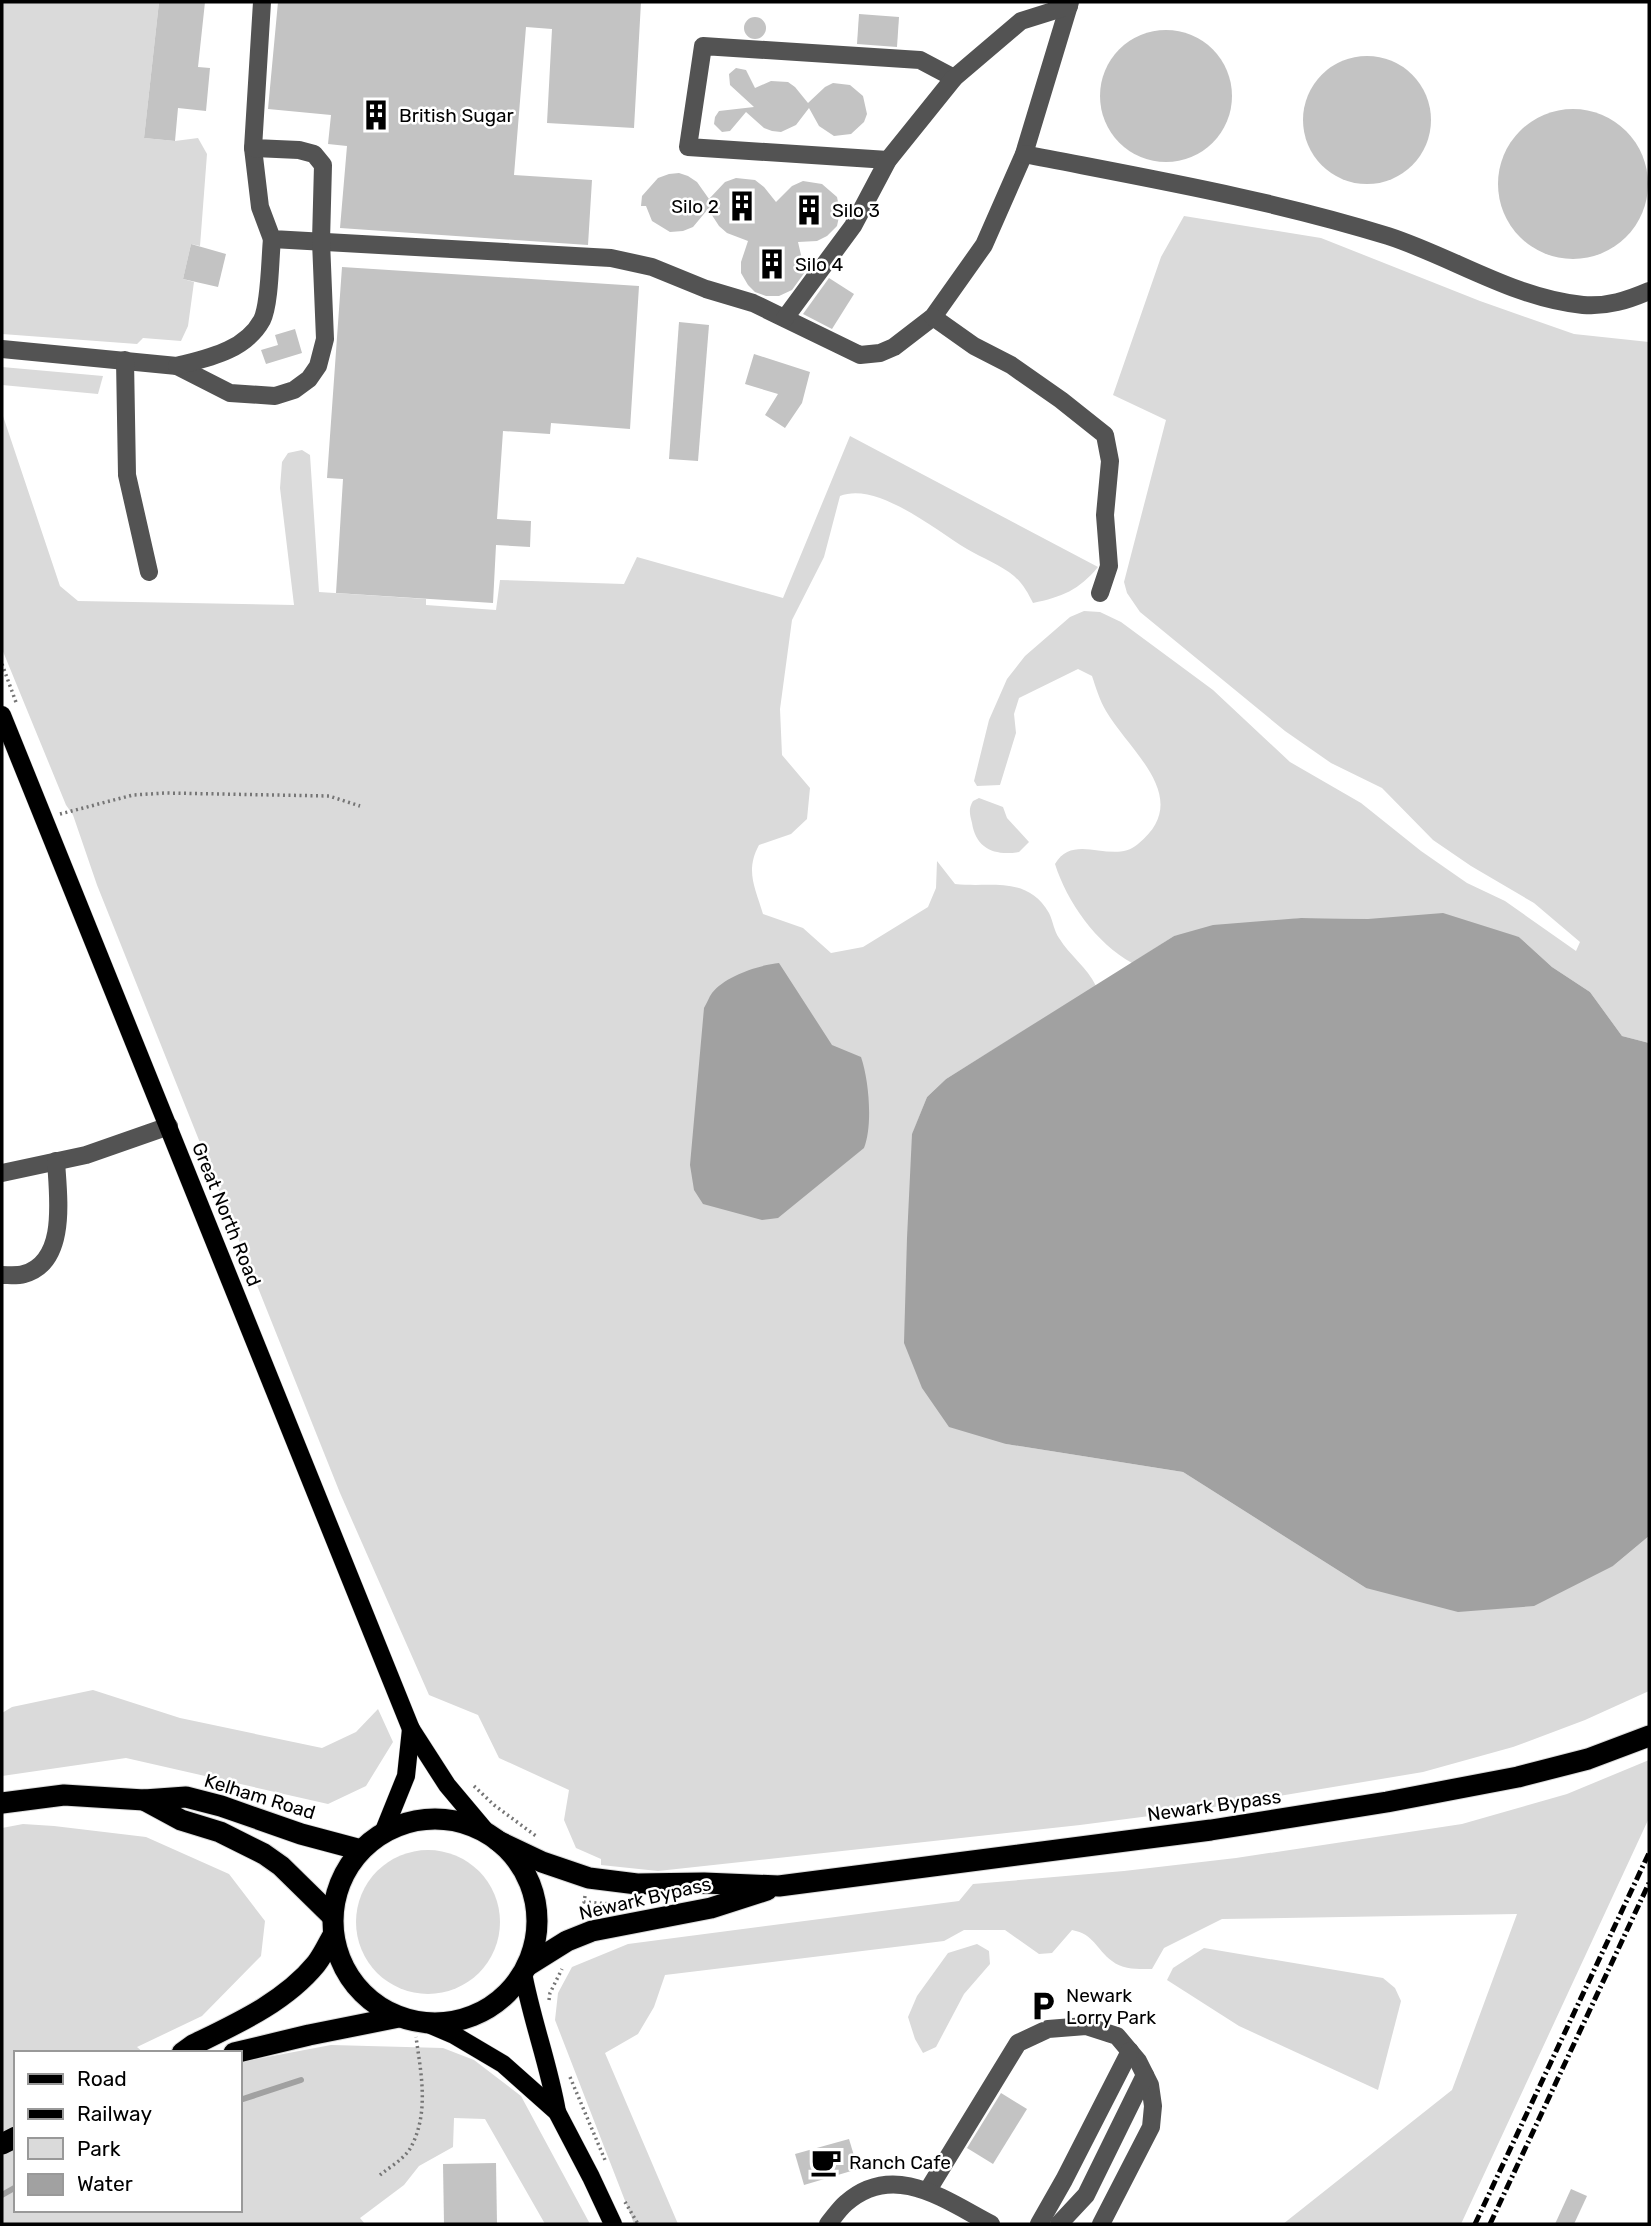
<svg xmlns="http://www.w3.org/2000/svg" width="1651" height="2226" font-family="Rubik,sans-serif">
  <rect width="100%" height="100%" fill="#fff"/>
  <g fill="#dadada">
    <path d="M2 2H159L144 138 175 141 198 138 207 154 200 246 191 244 183 279 194 282 188 326 181 341 143 338 137 344 2 334Z"/>
    <path d="M1184 216 1321 238 1480 301 1574 334 1649 342V1043L1622 1036 1590 992 1552 967 1519 937 1368 919 1301 918 1174 936 1132 963C1096 943 1067 902 1055 864 1074 831 1113 866 1138 844 1194 799 1131 753 1106 711 1100 701 1096 688 1092 676L1078 669 1019 698 1014 714 1016 733 1000 785 977 786 974 781 989 720 1007 679 1025 656 1070 617 1084 611 1100 612 1121 622 1213 690 1290 762 1361 803 1421 851 1467 883 1505 901 1576 951 1580 942 1534 903 1471 866 1433 840 1382 788 1331 763 1285 731 1140 612 1127 593 1124 582 1166 420 1113 395 1161 257Z"/>
    <path d="M2 367 103 376 98 394 2 385Z"/>
    <path d="M2 413 60 586 78 601 294 605 280 488 282 462 288 453 302 450 310 455 319 592 426 599V605L496 610 500 580 624 584 637 557 783 598 850 436 1098 567C1079 590 1062 597 1033 603 1028 593 1023 584 1014 576 1001 565 982 558 967 549 935 530 877 481 840 496L824 557 792 620 780 709 782 755 810 788 807 819 791 834 759 845C745 871 755 887 763 914L803 928 831 953 863 947 928 907 936 888 937 861 955 884C991 888 1027 875 1049 913 1053 921 1054 931 1059 938 1070 956 1087 967 1096 986L946 1079 927 1097 912 1135 1006 1444 1183 1472 1366 1588 1613 1566 1649 1536V1691L1585 1720 1513 1747 1423 1772 1196 1810 1080 1825 658 1871 601 1865V1859L576 1848 564 1820 569 1790 499 1758 478 1715 429 1695 340 1493 97 885 73 815 66 805 2 649Z"/>
    <path d="M979 798 1003 807 1007 818 1029 842 1019 852C995 856 976 849 972 823 970 815 968 809 973 801Z"/>
    <path d="M93 1690 180 1718 322 1748 356 1732 378 1709 393 1742 366 1786 328 1804 126 1758 2 1776V1713L12 1707Z"/>
    <path d="M1649 1760V1818L1461 2224H1283L1452 2090 1517 1914 1222 1919 1164 1948 1152 1969C1138 1969 1123 1970 1112 1961 1096 1949 1094 1934 1072 1930L1052 1953 1039 1954 1005 1930H964L944 1941 665 1975 654 2007 638 2034 605 2053 678 2224H634L555 2020 558 1993 572 1967 628 1944 959 1901 973 1884 1124 1871 1236 1858 1462 1824 1567 1794Z"/>
    <path d="M23 1824 54 1826 146 1837 229 1874 265 1921 261 1956 202 2016 137 2047 144 2053H16V2210H240V2062L331 2045 443 2048 474 2060 521 2096 590 2224H545L485 2119 454 2118 453 2147 419 2166 404 2185 360 2218 365 2224H2V1828Z"/>
    <circle cx="428" cy="1922" r="72"/>
    <path d="M977 1944 989 1951 990 1964 964 1994 936 2047 923 2053 915 2039 908 2017 917 1996 948 1953Z"/>
    <path d="M1204 1948 1383 1978 1395 1988 1401 2001 1378 2090 1239 2026 1167 1980 1173 1968Z"/>
  </g>
  <g fill="#a1a1a1">
    <path d="M1443 913 1519 937 1552 967 1590 992 1622 1036 1649 1043V1536L1613 1566 1534 1606 1458 1612 1366 1588 1183 1472 1006 1444 949 1427 922 1388 904 1343 907 1238 912 1134 927 1097 946 1079 1174 936 1213 925 1301 918 1368 919Z"/>
    <path d="M779 963 832 1045 861 1057C869 1080 873 1126 864 1148L778 1218 762 1220 703 1204 694 1190 690 1165 704 1008C707 1003 709 997 712 993 725 976 759 965 779 963Z"/>
  </g>
  <g fill="none" stroke-linecap="round" stroke-linejoin="round">
    <g stroke="#a1a1a1" stroke-width="6">
      <path d="M240 2100 301 2080"/>
      <path d="M2 2195 16 2187"/>
    </g>
  </g>
  <g fill="#c3c3c3">
    <path d="M159 2H205L198 67 210 68 206 111 178 108 175 141 144 138Z"/>
    <path d="M278 2H641L634 128 547 123 552 29 526 27 514 175 592 180 588 245 340 228 347 146 328 144 331 115 268 109Z"/>
    <path d="M859 14 899 17 897 47 857 44Z"/>
    <circle cx="755" cy="28" r="11"/>
    <circle cx="1166" cy="96" r="66"/>
    <circle cx="1367" cy="120" r="64"/>
    <path d="M736 68 746 70 755 88 771 81 788 82 795 87 808 103 825 87 833 83 850 85 863 96 867 114 864 122 851 134 834 136 819 126 809 108 796 125 781 132 772 131 764 128 746 112 730 131 722 132 714 124 715 117 719 111 754 107 730 85 729 74Z"/>
    <circle cx="1573" cy="184" r="75"/>
    <path d="M679 173 688 176 697 182 709 199 725 182 736 178 755 180 764 187 776 202 792 186 803 181 822 184 837 197 840 212 837 226 827 236 817 241 798 242 805 272 792 290 779 296H766L755 292 748 285 741 273V262L748 241 727 233 719 226 708 209 693 227 683 231 670 232 652 221 646 206H641L642 196 658 178 669 174Z"/>
    <path d="M191 244 226 254 218 287 183 279Z"/>
    <path d="M342 267 639 286 630 429 551 423 550 434 503 431 497 519 531 521 530 547 496 545 493 603 336 593 343 479 327 478Z"/>
    <path d="M829 278 854 294 832 329 803 314Z"/>
    <path d="M679 322 709 325 698 461 669 459Z"/>
    <path d="M295 329 302 353 266 364 261 350 278 345 275 335Z"/>
    <path d="M754 354 810 372 802 403 785 428 765 415 778 394 745 384Z"/>
    <path d="M1001 2093 1027 2109 993 2164 967 2148Z"/>
    <path d="M849 2139 858 2169 804 2185 795 2154Z"/>
    <path d="M496 2163 497 2224H444L443 2164Z"/>
    <path d="M1571 2189 1587 2196 1574 2224H1555Z"/>
  </g>
  <g fill="none" stroke-linecap="round" stroke-linejoin="round">
    <g stroke="#dbdbdb" stroke-width="19">
      <g id="major">
        <path d="M2 715 411 1729 447 1785 489 1835"/>
        <path d="M383 1833 406 1776 411 1729"/>
        <path d="M523 1973C532 2021 549 2065 557 2112"/>
        <path d="M426 2023 454 2035 503 2064 557 2112 591 2177 613 2224"/>
      </g>
    </g>
    <g stroke="#dbdbdb" stroke-width="23">
      <g id="highway">
        <path d="M144 1800 181 1820 220 1832 264 1854 281 1866 332 1916"/>
        <path d="M2 1803 64 1795 144 1800 186 1797 221 1806 301 1834 361 1850"/>
        <circle cx="435" cy="1921" r="102"/>
        <path d="M498 1841 542 1862 589 1878 637 1884 704 1883 779 1886 1211 1830 1387 1802 1518 1777 1588 1759 1649 1736"/>
        <path d="M527 1966 567 1941 592 1931 711 1908 767 1890"/>
        <path d="M182 2053 193 2045C236 2024 285 2002 316 1964 323 1955 328 1944 333 1935"/>
        <path d="M234 2053 309 2035 399 2017"/>
        <path d="M2 2144 16 2137"/>
      </g>
    </g>
    <g stroke="#757575" stroke-width="3.5" stroke-dasharray="2 3.5" stroke-linecap="butt">
      <path d="M2 664 17 705"/>
      <path d="M60 814 133 795 166 793 329 796 360 806"/>
      <path d="M474 1786 494 1805 536 1836"/>
      <path d="M585 1896 584 1902 611 1904V1909"/>
      <path d="M549 2000 550 1993 562 1969"/>
      <path d="M570 2077 605 2160"/>
      <path d="M380 2175C391 2166 406 2158 412 2145 429 2111 421 2073 416 2037"/>
      <path d="M625 2202 638 2224"/>
    </g>
    <g stroke="#535353" stroke-width="18">
      <path d="M253 148 260 207 272 239 611 258 652 267 706 289 753 303 860 355 880 353 894 347 933 317 984 245 1024 154 1070 2"/>
      <path d="M1024 154C1146 178 1269 199 1388 236 1453 257 1513 298 1583 305 1607 307 1628 300 1649 291"/>
      <path d="M888 160 688 147 703 46 920 60 954 78"/>
      <path d="M933 317 974 346 1011 365 1061 400 1105 435 1110 461 1105 515 1109 566 1100 593"/>
      <path d="M785 318 853 226 888 160 954 78 1021 21 1069 6"/>
      <path d="M2 349 177 366 230 393 275 396 294 390 309 379 318 366 325 339 321 241 323 165 314 154 299 150 253 148 262 2"/>
      <path d="M125 360 127 475 149 572"/>
      <path d="M177 366C208 358 245 351 262 320 270 304 270 258 272 239"/>
      <path d="M2 1173 86 1155 169 1126"/>
      <path d="M2 1275C9 1275 17 1276 24 1274 68 1262 58 1196 56 1161"/>
      <path d="M928 2190 1018 2043 1048 2029 1086 2026 1117 2036 1138 2061 1150 2085 1153 2106 1151 2127 1101 2224"/>
      <path d="M828 2224C834 2217 839 2209 846 2203 894 2161 945 2200 991 2224"/>
      <path d="M1039 2224 1064 2180 1130 2051"/>
      <path d="M1059 2224 1086 2195 1145 2075"/>
    </g>
    <use href="#major" stroke="#000" stroke-width="18"/>
    <use href="#highway" stroke="#000" stroke-width="21"/>
    <g stroke="#000" stroke-width="5" stroke-dasharray="10 3.5 2 3.5" stroke-linecap="butt">
      <path d="M1475 2224 1649 1853"/>
      <path d="M1490 2224 1649 1883"/>
    </g>
  </g>
  <defs>
    <g id="building-bare" transform="scale(2.415)"><path d="M-4-6H4V6H1V3H-1V6H-4ZM-2.5-4.3h1.7v1.8h-1.7ZM.8-4.3h1.7v1.8H.8ZM-2.5-1h1.7V.8h-1.7ZM.8-1h1.7V.8H.8Z" fill="#000" stroke="#fff" stroke-width="2.5" paint-order="stroke"/></g>
    <g id="parking-bare" transform="scale(2.415)"><path d="M-3.5-5.5H1a3.5 3.5 0 0 1 0 7H-1V5.5H-3.5ZM-1-3.4V-.6H.8a1.4 1.4 0 0 0 0-2.8Z" fill="#000" stroke="#fff" stroke-width="2.5" paint-order="stroke"/></g>
    <g id="cafe-bare" transform="scale(2.415)"><path d="M-5.5-4.5H6V0H3Q3 3.5 0 3.5H-2.5Q-5.5 3.5-5.5 0ZM3-3.2v2h1.7v-2ZM-6 4.5H4V6H-6Z" fill="#000" stroke="#fff" stroke-width="2.5" paint-order="stroke"/></g>
  </defs>
  <g fill-rule="evenodd">
    <use href="#building-bare" x="376" y="115"/>
    <use href="#building-bare" x="742" y="206"/>
    <use href="#building-bare" x="809" y="210"/>
    <use href="#building-bare" x="772" y="264"/>
    <use href="#parking-bare" x="1043" y="2006"/>
    <use href="#cafe-bare" x="826" y="2162"/>
  </g>
  <g text-anchor="middle" stroke-width="5" stroke-linejoin="round" paint-order="stroke">
    <g font-size="19" fill="#000" stroke="#fff" text-anchor="start">
      <text x="399" y="122">British Sugar</text>
      <text x="719" y="213" text-anchor="end">Silo 2</text>
      <text x="832" y="217">Silo 3</text>
      <text x="795" y="271">Silo 4</text>
      <text x="1066" y="2002">Newark<tspan x="1066" dy="22">Lorry Park</tspan></text>
      <text x="849" y="2169">Ranch Cafe</text>
    </g>
    <g font-size="19" fill="#000" stroke="#fff">
      <text transform="translate(227 1214) rotate(68)" y="7">Great North Road</text>
      <text transform="translate(260 1796) rotate(17)" y="7">Kelham Road</text>
      <text transform="translate(1214 1805) rotate(-8)" y="7">Newark Bypass</text>
      <text transform="translate(645 1898) rotate(-13)" y="7">Newark Bypass</text>
    </g>
  </g>
  <rect width="1651" height="2226" fill="none" stroke="#000000" stroke-width="7"/>
  <rect x="14" y="2051" width="228" height="161" fill="#ffffff" stroke="#999999" stroke-width="2"/>
  <rect x="28" y="2074" width="35" height="10" fill="#000000" stroke="#999999" stroke-width="2"/>
  <text x="77" y="2086" font-size="21" fill="#000000">Road</text>
  <rect x="28" y="2109" width="35" height="10" fill="#000000" stroke="#999999" stroke-width="2"/>
  <text x="77" y="2121" font-size="21" fill="#000000">Railway</text>
  <rect x="28" y="2138" width="35" height="21" fill="#dadada" stroke="#999999" stroke-width="2"/>
  <text x="77" y="2156" font-size="21" fill="#000000">Park</text>
  <rect x="28" y="2174" width="35" height="21" fill="#a1a1a1" stroke="#999999" stroke-width="2"/>
  <text x="77" y="2191" font-size="21" fill="#000000">Water</text>
</svg>
